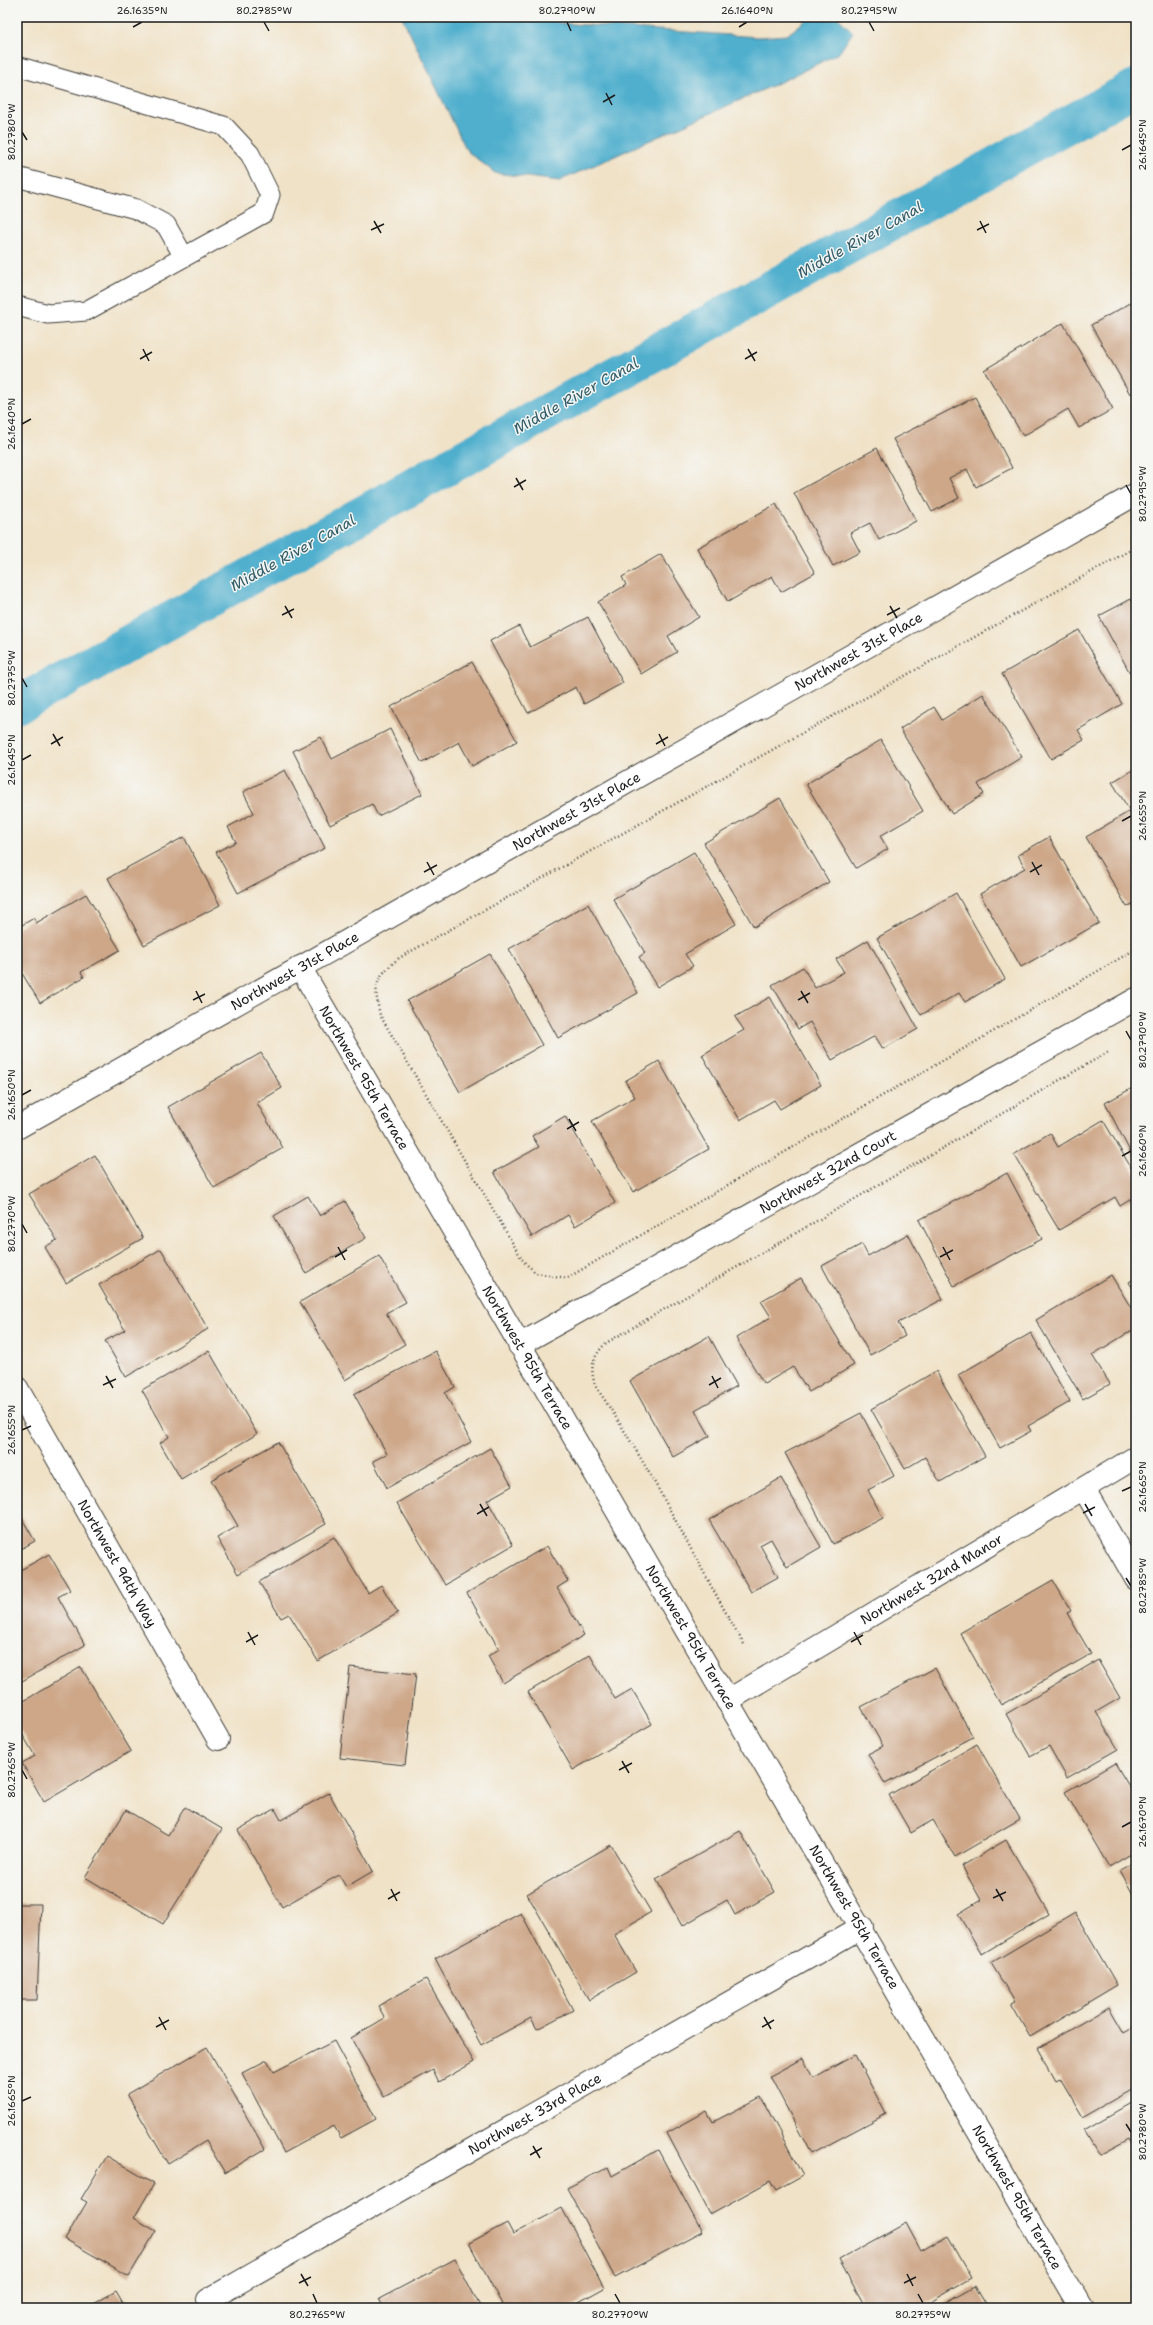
<svg xmlns="http://www.w3.org/2000/svg" width="1153" height="2325" font-family="'Shantell Sans',sans-serif">
  <rect width="100%" height="100%" fill="#f6f6f2"/>
  <filter id="ink" filterUnits="userSpaceOnUse"><feTurbulence type="fractalNoise" baseFrequency=".025" numOctaves="2"/><feDisplacementMap in="SourceGraphic" scale="8" xChannelSelector="R" yChannelSelector="G"/><feConvolveMatrix kernelMatrix="1 2 1 2 8 2 1 2 1" color-interpolation-filters="sRGB"/></filter>
  <filter id="wash" filterUnits="userSpaceOnUse"><feTurbulence type="fractalNoise" baseFrequency=".012" numOctaves="4" result="noise"/><feDisplacementMap in="SourceGraphic" scale="16" xChannelSelector="R" yChannelSelector="G"/><feGaussianBlur stdDeviation="0.9" result="paint"/><feColorMatrix in="noise" values="0 0 0 0 0 0 0 0 0 0 0 0 0 0 0 0 0 1.4 0 .05"/><feComposite in="paint" operator="in"/></filter>
  <g filter="url(#wash)">
    <rect width="100%" height="100%" fill="#f0e2c7"/>
    <path fill="#4fafcd" stroke="#366674" d="M402 17H548L559 23 758 37 787 35 810 17H837L853 32 839 53 785 80 559 181 495 173 467 151Z"/>
    <g fill="none" stroke-linecap="round" stroke-linejoin="round">
      <path stroke="#4fafcd" stroke-width="37" d="M17 705 1136 87"/>
    </g>
    <g id="blocks">
      <g fill="#cea789">
        <path d="M1136 300V391L1130 394 1091 325Z"/>
        <path d="M1063 323 1113 409 1079 428 1068 409 1023 436 984 370Z"/>
        <path d="M975 397 1012 468 976 487 967 469 949 478 959 498 932 512 893 439Z"/>
        <path d="M877 448 916 521 879 540 870 523 850 533 860 552 833 566 794 493Z"/>
        <path d="M776 504 815 573 781 592 772 576 728 602 697 548Z"/>
        <path d="M661 554 699 617 668 636 677 652 641 674 598 602 626 585 622 577Z"/>
        <path d="M1131 599 1136 608V684L1099 616Z"/>
        <path d="M588 617 623 683 584 704 576 687 528 713 490 641 519 626 530 647Z"/>
        <path d="M1079 630 1122 704 1078 730 1084 740 1051 759 1002 674Z"/>
        <path d="M472 662 517 741 472 766 459 742 422 763 391 707Z"/>
        <path d="M983 694 1022 757 978 784 984 794 952 814 900 729 934 707 942 720Z"/>
        <path d="M390 729 422 794 378 816 372 804 330 825 293 751 321 737 332 759Z"/>
        <path d="M881 740 923 811 880 836 888 849 856 868 806 784Z"/>
        <path d="M1136 768V902L1127 907 1086 837 1130 811 1112 782Z"/>
        <path d="M285 770 325 848 238 893 216 852 236 842 228 827 254 813 243 792Z"/>
        <path d="M780 798 829 882 754 927 704 843Z"/>
        <path d="M184 837 220 905 144 945 108 878Z"/>
        <path d="M1049 837 1099 923 1021 967 980 894 1025 868 1018 855Z"/>
        <path d="M694 852 736 924 685 954 693 966 657 987 639 957 645 953 613 899Z"/>
        <path d="M956 893 1005 979 965 1002 959 993 921 1015 877 938Z"/>
        <path d="M86 894 120 950 81 972 84 977 40 1003 17 965V928L34 918 36 923Z"/>
        <path d="M588 904 638 993 558 1038 509 949Z"/>
        <path d="M868 940 918 1029 883 1049 875 1036 832 1060 810 1022 798 1029 772 985 803 967 815 988 844 972 836 959Z"/>
        <path d="M490 954 542 1045 460 1092 407 1001Z"/>
        <path d="M770 997 821 1085 780 1109 774 1100 740 1120 702 1055 744 1030 735 1017Z"/>
        <path d="M261 1053 282 1088 257 1103 283 1148 214 1188 168 1107Z"/>
        <path d="M659 1061 709 1149 633 1192 592 1121 635 1097 625 1081Z"/>
        <path d="M1136 1086V1163L1105 1103Z"/>
        <path d="M565 1116 615 1203 575 1226 568 1215 532 1237 494 1172 539 1147 532 1136Z"/>
        <path d="M1103 1120 1136 1176V1196L1120 1206 1115 1197 1059 1230 1014 1154 1050 1133 1058 1147Z"/>
        <path d="M95 1155 143 1238 66 1283 45 1247 57 1240 29 1194Z"/>
        <path d="M1007 1173 1042 1239 954 1286 919 1220Z"/>
        <path d="M308 1196 320 1216 345 1201 366 1238 306 1273 274 1216Z"/>
        <path d="M908 1234 943 1299 898 1323 905 1336 870 1355 822 1266 862 1244 868 1256Z"/>
        <path d="M161 1249 208 1329 126 1377 105 1341 125 1330 99 1285Z"/>
        <path d="M379 1256 406 1302 386 1313 405 1344 345 1380 300 1302Z"/>
        <path d="M1111 1275 1136 1316V1328L1092 1355 1110 1384 1083 1399 1036 1320Z"/>
        <path d="M801 1278 854 1365 809 1392 793 1367 764 1384 736 1338 771 1317 761 1301Z"/>
        <path d="M1136 1278V1294L1129 1282Z"/>
        <path d="M1031 1333 1070 1402 1028 1426 1031 1431 1000 1448 958 1375Z"/>
        <path d="M709 1336 737 1386 695 1410 710 1436 673 1457 630 1381Z"/>
        <path d="M209 1351 257 1434 181 1479 160 1443 169 1437 142 1390Z"/>
        <path d="M435 1351 455 1387 445 1393 471 1442 387 1488 373 1461 387 1454 354 1394Z"/>
        <path d="M936 1371 985 1456 940 1482 925 1457 905 1469 871 1409Z"/>
        <path d="M861 1413 894 1476 868 1490 883 1518 833 1544 785 1453Z"/>
        <path d="M278 1442 326 1524 238 1574 217 1538 238 1526 211 1480Z"/>
        <path d="M490 1448 512 1486 487 1500 513 1545 445 1585 397 1503Z"/>
        <path d="M781 1478 821 1547 787 1567 771 1539 760 1545 778 1577 751 1592 709 1520Z"/>
        <path d="M17 1510 35 1541 17 1551Z"/>
        <path d="M334 1537 368 1593 381 1585 398 1613 318 1661 289 1614 281 1618 259 1582Z"/>
        <path d="M547 1546 568 1581 557 1588 584 1635 503 1683 488 1656 499 1649 467 1593Z"/>
        <path d="M49 1554 70 1590 58 1597 85 1645 17 1684V1572Z"/>
        <path d="M1053 1580 1071 1611 1067 1613 1091 1654 1001 1705 960 1633Z"/>
        <path d="M590 1655 615 1699 632 1689 652 1724 573 1770 528 1692Z"/>
        <path d="M1098 1660 1120 1698 1096 1712 1118 1749 1067 1778 1049 1746 1030 1756 1006 1714Z"/>
        <path d="M81 1667 131 1751 44 1802 22 1763 35 1756 17 1725V1705Z"/>
        <path d="M350 1667 416 1674 405 1765 340 1758Z"/>
        <path d="M935 1668 973 1737 885 1784 868 1754 883 1746 861 1707Z"/>
        <path d="M977 1744 1020 1819 955 1857 933 1820 911 1833 889 1795Z"/>
        <path d="M1115 1763 1136 1798V1851L1109 1867 1065 1792Z"/>
        <path d="M329 1793 373 1871 346 1887 339 1875 282 1907 238 1830 275 1809 281 1820Z"/>
        <path d="M185 1807 222 1829 163 1924 85 1877 126 1810 168 1835Z"/>
        <path d="M740 1831 775 1892 735 1915 727 1900 682 1926 656 1879Z"/>
        <path d="M1006 1840 1049 1914 982 1954 958 1914 981 1900 962 1866Z"/>
        <path d="M611 1845 651 1912 614 1934 636 1972 589 2000 527 1894Z"/>
        <path d="M1136 1861V1900L1120 1870Z"/>
        <path d="M17 1904H41L37 2000H17Z"/>
        <path d="M521 1913 573 2010 537 2029 531 2018 481 2045 435 1959Z"/>
        <path d="M1075 1913 1117 1985 1030 2037 1011 2004 1015 2002 991 1963Z"/>
        <path d="M426 1979 474 2062 439 2082 433 2070 384 2097 351 2038 385 2018 378 2006Z"/>
        <path d="M1109 2007 1124 2033 1136 2026V2087L1083 2117 1060 2078 1056 2080 1038 2048Z"/>
        <path d="M334 2041 376 2119 341 2138 334 2126 284 2153 242 2073 267 2060 274 2072Z"/>
        <path d="M207 2047 265 2149 225 2173 206 2141 168 2164 127 2094Z"/>
        <path d="M855 2055 886 2114 811 2154 770 2076 803 2058 813 2078Z"/>
        <path d="M761 2097 803 2176 776 2191 770 2181 710 2214 667 2133 707 2111 713 2122Z"/>
        <path d="M1136 2100V2151L1129 2139 1099 2155 1084 2130Z"/>
        <path d="M658 2150 702 2232 615 2278 567 2188 608 2167 612 2176Z"/>
        <path d="M107 2156 154 2184 134 2218 156 2231 129 2276 65 2239 87 2202 81 2199Z"/>
        <path d="M562 2208 604 2288 568 2308H504L469 2243 507 2223 513 2234Z"/>
        <path d="M906 2223 921 2251 947 2236 971 2278 918 2308H866L839 2260Z"/>
        <path d="M455 2259 481 2308H384L379 2299Z"/>
        <path d="M975 2286 988 2308H936Z"/>
        <path d="M116 2291 126 2308H87Z"/>
      </g>
    </g>
  </g>
  <g filter="url(#ink)">
    <use href="#blocks" fill-opacity="0" stroke="#3c3a36" stroke-width="1"/>
    <g fill="none" stroke-linecap="round" stroke-linejoin="round">
      <g stroke="#3c3a36" stroke-width="21">
        <g id="lane">
          <path d="M17 66 224 126 250 154 270 195 264 213 86 311 48 314 17 306"/>
          <path d="M17 177 136 209 166 225 184 257"/>
        </g>
      </g>
      <g stroke="#3c3a36" stroke-width="24">
        <g id="street">
          <path id="s1" d="M300 967C559 1414 823 1859 1081 2308"/>
          <path id="s2" d="M17 1128 1136 494"/>
          <path id="s3" d="M519 1345 1136 999"/>
          <path id="s4" d="M17 1388 218 1739"/>
          <path d="M1084 1489 1136 1579"/>
          <path id="s5" d="M727 1701 1136 1457"/>
          <path id="s6" d="M208 2300 862 1927"/>
        </g>
      </g>
      <g stroke="#3c3a36" stroke-width="2.5" stroke-dasharray="1 3" stroke-linecap="butt">
        <path d="M1136 547 399 958C375 979 373 983 380 1015L523 1261 536 1273 567 1278 1136 949"/>
        <path d="M744 1644C694 1559 652 1469 596 1387 589 1369 592 1357 606 1343L1110 1051"/>
      </g>
      <use href="#lane" stroke="#fff" stroke-width="19"/>
      <use href="#street" stroke="#fff" stroke-width="22"/>
    </g>
  </g>
  <path fill="none" stroke="#1c1c1c" stroke-width="1.5" d="M264 22 269 31M567 22 571 31M869 22 874 31M133 27 142 22M739 27 747 22M606 93 612 105M603 102 615 95M22 132 27 140M1122 150 1131 145M374 221 381 233M980 221 986 233M371 230 384 224M977 230 989 224M143 349 149 361M748 349 755 361M140 359 152 352M745 359 757 352M22 424 31 419M516 478 523 490M1126 485 1131 494M514 487 526 480M285 606 292 618M890 606 897 618M282 615 294 609M887 615 900 608M22 678 27 687M53 734 60 746M659 734 665 746M51 744 63 737M656 744 668 737M22 760 31 755M1122 821 1131 816M427 862 434 875M1032 862 1039 875M424 872 437 865M1030 872 1042 865M196 991 202 1003M801 991 808 1003M193 1000 205 994M798 1000 810 993M1126 1031 1131 1040M22 1095 31 1090M569 1119 576 1131M567 1129 579 1122M1122 1156 1131 1151M22 1224 27 1233M338 1247 345 1260M943 1247 950 1260M335 1257 347 1250M940 1257 953 1250M106 1376 113 1388M712 1376 718 1388M103 1385 116 1379M709 1385 721 1378M22 1430 31 1426M1122 1491 1131 1487M480 1504 487 1516M1085 1504 1092 1516M1083 1513 1095 1507M477 1514 489 1507M1126 1578 1131 1586M248 1632 255 1645M854 1632 861 1645M246 1642 258 1635M851 1642 863 1635M622 1761 629 1773M22 1770 27 1779M619 1770 632 1763M1122 1827 1131 1822M391 1889 397 1901M996 1889 1003 1901M993 1898 1006 1892M388 1899 400 1892M159 2017 166 2030M764 2017 771 2029M156 2027 169 2020M762 2027 774 2020M22 2101 31 2097M1126 2124 1131 2132M533 2146 540 2158M530 2155 542 2148M301 2274 308 2286M907 2274 913 2286M299 2283 311 2277M904 2283 916 2277M313 2294 317 2303M615 2294 620 2303M918 2294 923 2303"/>
  <g text-anchor="middle" stroke-width="3" stroke-linejoin="round" paint-order="stroke">
    <g font-size="14" fill="#1c1c1c" stroke="#f6f6f2">
      <text dy="5" stroke="none"><textPath href="#s2" startOffset="967">Northwest 31st Place</textPath></text>
      <text dy="5" stroke="none"><textPath href="#s2" startOffset="643">Northwest 31st Place</textPath></text>
      <text dy="5" stroke="none"><textPath href="#s2" startOffset="319">Northwest 31st Place</textPath></text>
      <text dy="5" stroke="none"><textPath href="#s1" startOffset="128">Northwest 95th Terrace</textPath></text>
      <text dy="5" stroke="none"><textPath href="#s3" startOffset="354">Northwest 32nd Court</textPath></text>
      <text dy="5" stroke="none"><textPath href="#s1" startOffset="452">Northwest 95th Terrace</textPath></text>
      <text dy="5" stroke="none"><textPath href="#s4" startOffset="202">Northwest 94th Way</textPath></text>
      <text dy="5" stroke="none"><textPath href="#s5" startOffset="238">Northwest 32nd Manor</textPath></text>
      <text dy="5" stroke="none"><textPath href="#s1" startOffset="776">Northwest 95th Terrace</textPath></text>
      <text dy="5" stroke="none"><textPath href="#s1" startOffset="1100">Northwest 95th Terrace</textPath></text>
      <text dy="5" stroke="none"><textPath href="#s6" startOffset="376">Northwest 33rd Place</textPath></text>
      <text dy="5" stroke="none"><textPath href="#s1" startOffset="1424">Northwest 95th Terrace</textPath></text>
    </g>
    <g font-size="15" font-style="italic" fill="#335e6c" stroke="#f6f6f2">
      <text transform="translate(860 240) rotate(-29)" y="5">Middle River Canal</text>
      <text transform="translate(576 396) rotate(-29)" y="5">Middle River Canal</text>
      <text transform="translate(293 553) rotate(-29)" y="5">Middle River Canal</text>
    </g>
  </g>
  <rect width="1153" height="2325" fill="none" stroke="#f6f6f2" stroke-width="44"/>
  <rect x="22" y="22" width="1109" height="2281" fill="none" stroke="#1c1c1c" stroke-width="1.5"/>
  <g font-size="10" text-anchor="middle" fill="#1c1c1c">
    <text x="142" y="14">26.1635°N</text>
    <text x="264" y="14">80.2785°W</text>
    <text x="567" y="14">80.2790°W</text>
    <text x="747" y="14">26.1640°N</text>
    <text x="869" y="14">80.2795°W</text>
    <text transform="translate(11 132) rotate(-90)" y="4">80.2780°W</text>
    <text transform="translate(1142 145) rotate(-90)" y="4">26.1645°N</text>
    <text transform="translate(11 424) rotate(-90)" y="4">26.1640°N</text>
    <text transform="translate(1142 494) rotate(-90)" y="4">80.2795°W</text>
    <text transform="translate(11 678) rotate(-90)" y="4">80.2775°W</text>
    <text transform="translate(11 760) rotate(-90)" y="4">26.1645°N</text>
    <text transform="translate(1142 816) rotate(-90)" y="4">26.1655°N</text>
    <text transform="translate(1142 1040) rotate(-90)" y="4">80.2790°W</text>
    <text transform="translate(11 1095) rotate(-90)" y="4">26.1650°N</text>
    <text transform="translate(1142 1151) rotate(-90)" y="4">26.1660°N</text>
    <text transform="translate(11 1224) rotate(-90)" y="4">80.2770°W</text>
    <text transform="translate(11 1430) rotate(-90)" y="4">26.1655°N</text>
    <text transform="translate(1142 1487) rotate(-90)" y="4">26.1665°N</text>
    <text transform="translate(1142 1586) rotate(-90)" y="4">80.2785°W</text>
    <text transform="translate(11 1770) rotate(-90)" y="4">80.2765°W</text>
    <text transform="translate(1142 1822) rotate(-90)" y="4">26.1670°N</text>
    <text transform="translate(11 2101) rotate(-90)" y="4">26.1665°N</text>
    <text transform="translate(1142 2132) rotate(-90)" y="4">80.2780°W</text>
    <text x="317" y="2318">80.2765°W</text>
    <text x="620" y="2318">80.2770°W</text>
    <text x="923" y="2318">80.2775°W</text>
  </g>
</svg>
